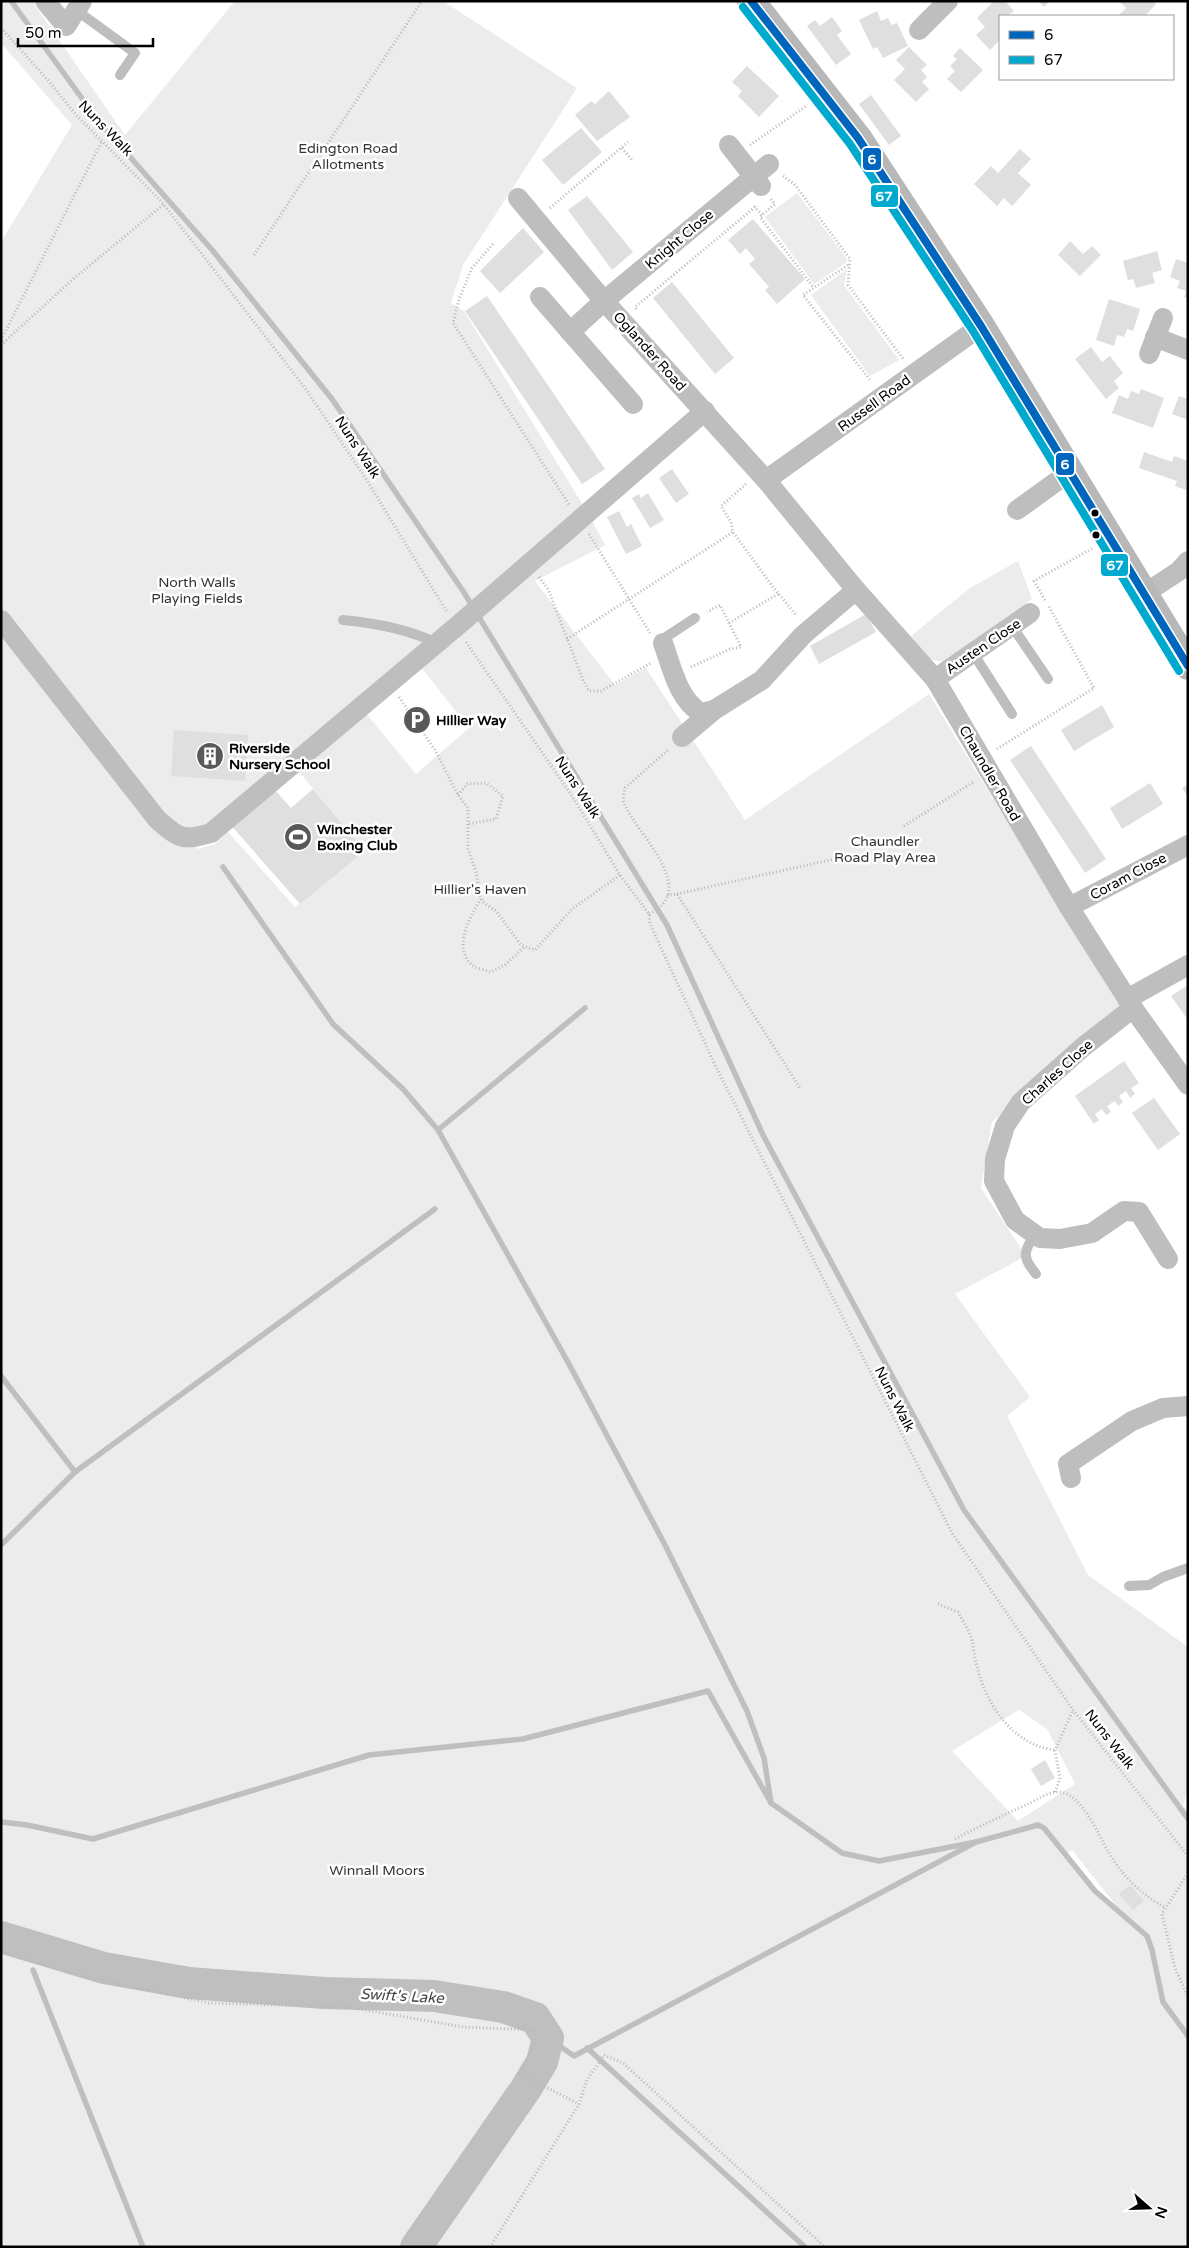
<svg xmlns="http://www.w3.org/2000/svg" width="1189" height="2248" font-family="'Varela Round',sans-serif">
  <rect width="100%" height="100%" fill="#fff"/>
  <g fill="#ececec" fill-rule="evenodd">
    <path d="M1 1H32L125 135 235 1H443L577 88 463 265 451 303 464 311 592 520 605 545 535 581 615 685 646 668 745 820 929 694 1121 1008 992 1122 981 1188 1026 1256 955 1294 1030 1397 1007 1416 1088 1575 1188 1647V1791L1183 1805 1188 1812V2247H1V242L72 125 1 43ZM456 628 459 639 420 666 469 728 416 774 365 712 296 768 365 851 295 907 228 832 215 844 197 849 190 839ZM1019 1710 1047 1729 1075 1784 1018 1821 952 1751ZM1072 1850 1122 1913V1914L1095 1891 1067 1854Z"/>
    <path d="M797 193 847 259 846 263 814 284 765 217Z"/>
    <path d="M847 269 844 285 899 360 870 376 811 295Z"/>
    <path d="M1018 561 1032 599 943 662 928 659 911 636 970 588Z"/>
  </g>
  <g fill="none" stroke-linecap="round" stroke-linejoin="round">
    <g stroke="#bfbfbf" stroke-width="5.5">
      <path d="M11 1 100 123 213 251 332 399 463 591 667 925 763 1135 964 1510 1188 1819"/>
      <path d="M223 867 333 1024 403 1089 438 1130 569 1364 665 1545 747 1711 764 1758 771 1803"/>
      <path d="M438 1130 585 1008"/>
      <path d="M1 1376 75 1472 435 1209"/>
      <path d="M1 1545 75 1472"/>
      <path d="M1 1822 27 1825 93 1839 369 1755 523 1739 708 1691 771 1803 842 1853 879 1861 976 1842"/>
      <path d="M22 1943 25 1951"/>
      <path d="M33 1970 143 2247"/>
      <path d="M548 2038 574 2056 976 1842 1038 1825 1044 1828 1095 1891 1147 1936 1152 1950 1163 2002 1188 2036"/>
      <path d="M587 2048 805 2247"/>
    </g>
    <path stroke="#bfbfbf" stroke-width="32" d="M1 1937 104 1968 189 1983 324 1993 434 1996 503 2007 535 2018 548 2038 542 2062 525 2090 416 2247"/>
  </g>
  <g fill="#dfdfdf">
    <path d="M994 1H1005L1014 11 1007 16H1000V40L990 50 976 35 985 27 977 18Z"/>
    <path d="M1038 1H1050L1044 7Z"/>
    <path d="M1119 1H1153L1156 4 1145 16H1118L1126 8Z"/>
    <path d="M877 11 881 21 888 18 891 25 897 23 908 46 883 58 877 47 873 49 859 20Z"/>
    <path d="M832 17 842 31 837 35 851 54 836 65 807 26 815 20 820 26Z"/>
    <path d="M909 47 927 65 921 70 927 77 922 82 929 89 916 102 894 80 905 69 896 60Z"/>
    <path d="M960 48 983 70 961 92 947 79 955 71 950 66 957 59 953 56Z"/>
    <path d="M747 66 779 96 759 117 738 96 742 91 732 82Z"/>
    <path d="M609 91 630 117 597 141 575 115 591 101 595 104Z"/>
    <path d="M871 95 901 136 889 145 859 104Z"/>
    <path d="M581 128 602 152 563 185 542 160Z"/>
    <path d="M1020 149 1031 159 1018 173 1031 185 1012 206 1004 198 997 206 974 184 991 166 998 173Z"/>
    <path d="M587 196 633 252 612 270 568 210Z"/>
    <path d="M753 219 805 279 777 304 765 290 769 287 749 264 755 259 746 248 740 254 728 240Z"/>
    <path d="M523 228 544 252 500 293 480 271Z"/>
    <path d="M1070 241 1083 254 1092 246 1101 255 1080 276 1058 255Z"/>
    <path d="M1157 251 1162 270 1152 273 1155 283 1136 288 1133 279 1128 280 1123 261Z"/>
    <path d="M1176 259 1188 263V298L1184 297 1186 291 1177 288 1180 281 1170 277Z"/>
    <path d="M672 282 734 358 715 374 653 298Z"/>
    <path d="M487 296 605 469 582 484 465 311Z"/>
    <path d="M1109 299 1140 309 1133 331 1127 329 1124 337 1117 335 1114 346 1096 340Z"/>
    <path d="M1091 347 1102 362 1110 356 1123 373 1114 381 1119 388 1106 399 1075 359Z"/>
    <path d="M1141 389 1164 398 1153 428 1112 413 1119 395 1128 399 1131 391 1139 394Z"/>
    <path d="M1179 396 1188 399V420L1172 414Z"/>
    <path d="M1144 452 1172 462 1174 456 1188 461 1186 490 1175 486 1177 481 1139 468Z"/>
    <path d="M672 469 689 494 676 503 659 478Z"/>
    <path d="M648 493 664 520 650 528 632 498 639 494 641 498Z"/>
    <path d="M619 511 627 527 631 524 642 546 626 554 607 517Z"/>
    <path d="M866 614 876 632 819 664 810 646Z"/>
    <path d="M1102 705 1114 727 1074 751 1061 730Z"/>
    <path d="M174 730 248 735 245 781 171 776Z"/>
    <path d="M1031 746 1106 859 1085 873 1010 760Z"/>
    <path d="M1150 783 1163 804 1122 829 1110 808Z"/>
    <path d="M1188 784V797L1182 788Z"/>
    <path d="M273 788 291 808 313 789 365 851 300 904 230 824Z"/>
    <path d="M1188 985V1020L1171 996Z"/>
    <path d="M1124 1061 1139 1083 1131 1088 1135 1094 1130 1098 1126 1091 1119 1096 1123 1102 1118 1106 1115 1101 1107 1106 1111 1112 1106 1115 1102 1109 1095 1114 1099 1120 1094 1124 1075 1096Z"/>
    <path d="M1154 1098 1180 1134 1158 1150 1132 1113Z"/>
    <path d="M1045 1760 1055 1778 1041 1786 1031 1769Z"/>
    <path d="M1130 1885 1144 1901 1133 1910 1119 1894Z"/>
  </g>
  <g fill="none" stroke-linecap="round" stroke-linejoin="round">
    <g stroke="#b9b9b9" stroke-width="3" stroke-dasharray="1 2.5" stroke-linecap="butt">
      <path d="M1 28 47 79 77 116 161 201 305 388 366 479 447 612"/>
      <path d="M750 145 806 106"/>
      <path d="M622 148 633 161"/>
      <path d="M783 176 795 185 850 259 848 285 904 360"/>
      <path d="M771 199 775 204 760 217 814 288"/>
      <path d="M550 208 628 142"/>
      <path d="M493 244 472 268 459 299 453 323 570 506"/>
      <path d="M254 255 422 1"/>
      <path d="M848 265 803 295 871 381"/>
      <path d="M636 309 635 307 755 207 762 215"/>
      <path d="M1 340 102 141"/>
      <path d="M1 345 72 280 164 204"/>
      <path d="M746 484 721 506 731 522 733 532 773 587 797 616"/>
      <path d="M589 534 650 633"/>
      <path d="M539 577 548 589 583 680 589 691H601L651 663"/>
      <path d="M1045 600 1034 581 1093 548"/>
      <path d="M729 623 778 594"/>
      <path d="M567 639 733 532"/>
      <path d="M466 642 572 796 620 875 649 914 650 924 716 1067 952 1533 1073 1710 1188 1856"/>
      <path d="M691 667 730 649 741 647 720 605 707 612"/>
      <path d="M399 697 435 750 458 795 468 808V849L476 872 480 895 483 902 496 911 521 945 535 950 572 909 620 875"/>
      <path d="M997 749 1094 688 1048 605"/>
      <path d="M458 795 467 784 486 783 503 796 496 819 468 824"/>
      <path d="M904 826 975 781"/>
      <path d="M677 894 857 854"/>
      <path d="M667 895 677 894 800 1088"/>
      <path d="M481 899C470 916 450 951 475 967 479 969 486 970 490 972L505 965 524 947"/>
      <path d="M649 914C701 889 636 834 624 803 622 799 624 793 625 788L669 749"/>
      <path d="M938 1604 958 1612C963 1621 969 1630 972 1640 974 1648 974 1658 977 1666 986 1705 1014 1746 1055 1750"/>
      <path d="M1055 1792 1060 1779 1055 1750 1073 1710"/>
      <path d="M955 1839C979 1827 1003 1815 1028 1804 1036 1800 1047 1793 1056 1792 1081 1789 1099 1837 1109 1853 1122 1876 1143 1896 1166 1908"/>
      <path d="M1188 1873 1162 1914 1175 1968 1188 1997"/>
      <path d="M1 1952 77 1975 209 2003 347 2007 463 2027 534 2030 535 2044 520 2074 579 2104"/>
      <path d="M490 2247 579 2104 587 2080 604 2055 623 2063 825 2247"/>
    </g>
    <g stroke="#bebebe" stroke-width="10">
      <path d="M76 10 135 53 120 75"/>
      <path d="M343 620C376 623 407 629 437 643"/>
      <path d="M1012 626 1048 679"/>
      <path d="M663 643 666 637 695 618"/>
      <path d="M973 653 1012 714"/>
      <path d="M1035 1234C1023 1252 1022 1257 1036 1274"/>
      <path d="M1129 1586 1149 1585 1163 1577 1188 1568"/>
    </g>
    <g stroke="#bebebe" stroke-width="20">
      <path d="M45 1 66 26 82 1"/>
      <path d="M919 30 948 1"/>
      <path d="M729 145 761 186"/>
      <path d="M518 198 604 301 766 480 856 590 935 679 1069 907 1133 1008 1188 1085"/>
      <path d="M540 297 633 404"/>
      <path d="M570 332 604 301 769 164"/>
      <path d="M1155 337 1188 350"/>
      <path d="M1149 354 1163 318"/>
      <path d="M766 480 981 326"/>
      <path d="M1017 510 1071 471"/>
      <path d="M1144 594 1179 571 1188 561"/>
      <path d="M1 620 157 819C179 839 183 841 211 833L456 627 705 411"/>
      <path d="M663 643C672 668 678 699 701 713L714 710"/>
      <path d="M935 679 1030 613"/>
      <path d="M682 737 714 710 762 680 803 635 856 590"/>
      <path d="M1069 907 1188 845"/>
      <path d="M1127 999 1188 965"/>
      <path d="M1133 1008 1083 1047 1021 1102 1005 1126 995 1159 994 1181 1015 1220 1040 1238 1060 1239 1092 1233 1124 1211 1139 1212 1168 1259"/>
      <path d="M1071 1478 1068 1464 1132 1421 1163 1408 1188 1406"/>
    </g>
    <path stroke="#b8b8b8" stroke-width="28" d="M751 1 858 138 981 326 1188 666"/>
    <g stroke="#fff" stroke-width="11">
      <path id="bus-1" d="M751 1 858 138 981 326 1188 666"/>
    </g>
    <g stroke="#fff" stroke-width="11">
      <path id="bus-2" d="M743 7 850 144 973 331 1179 671"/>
    </g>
    <use href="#bus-1" stroke="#0065bd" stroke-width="8"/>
    <use href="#bus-2" stroke="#00a9ce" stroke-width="8"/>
  </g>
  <defs>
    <g id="parking-disc" transform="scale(1.4375)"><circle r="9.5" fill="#595959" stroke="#fff"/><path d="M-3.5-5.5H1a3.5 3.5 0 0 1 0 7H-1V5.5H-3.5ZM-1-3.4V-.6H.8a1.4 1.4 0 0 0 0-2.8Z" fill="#fff"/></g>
    <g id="building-disc" transform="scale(1.4375)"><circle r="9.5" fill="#595959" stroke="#fff"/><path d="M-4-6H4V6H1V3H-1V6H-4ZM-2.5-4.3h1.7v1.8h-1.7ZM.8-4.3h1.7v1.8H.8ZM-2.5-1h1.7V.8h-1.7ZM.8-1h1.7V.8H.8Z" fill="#fff"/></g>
    <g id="stadium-disc" transform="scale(1.4375)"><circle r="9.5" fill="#595959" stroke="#fff"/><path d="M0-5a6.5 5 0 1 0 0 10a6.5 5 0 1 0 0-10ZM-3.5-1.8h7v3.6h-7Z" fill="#fff"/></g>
  </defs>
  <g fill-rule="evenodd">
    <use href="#parking-disc" x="417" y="720"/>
    <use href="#building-disc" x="210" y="756"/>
    <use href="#stadium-disc" x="298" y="837"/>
  </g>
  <g fill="#000" stroke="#fff" stroke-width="2">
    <circle cx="1095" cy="513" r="4.5"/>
    <circle cx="1096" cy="535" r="4.5"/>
  </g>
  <g text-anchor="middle" stroke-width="5" stroke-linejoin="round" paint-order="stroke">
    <g font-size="14" fill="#000" stroke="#fff">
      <text transform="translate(106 128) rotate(46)" y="5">Nuns Walk</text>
      <text transform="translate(679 239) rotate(-40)" y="5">Knight Close</text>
      <text transform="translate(650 351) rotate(48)" y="5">Oglander Road</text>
      <text transform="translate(874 403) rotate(-36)" y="5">Russell Road</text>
      <text transform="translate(358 447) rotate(57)" y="5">Nuns Walk</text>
      <text transform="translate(983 646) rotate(-34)" y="5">Austen Close</text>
      <text transform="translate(990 773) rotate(60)" y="5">Chaundler Road</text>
      <text transform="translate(578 787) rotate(57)" y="5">Nuns Walk</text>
      <text transform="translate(1128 876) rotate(-28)" y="5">Coram Close</text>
      <text transform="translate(1057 1072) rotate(-42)" y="5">Charles Close</text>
      <text transform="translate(895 1399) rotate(63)" y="5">Nuns Walk</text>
      <text transform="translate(1110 1739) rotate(52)" y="5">Nuns Walk</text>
    </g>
    <g font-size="14" fill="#333" stroke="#fff">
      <text x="348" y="153">Edington Road<tspan x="348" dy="16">Allotments</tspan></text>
      <text x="197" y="587">North Walls<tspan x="197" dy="16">Playing Fields</tspan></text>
      <text x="885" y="846">Chaundler<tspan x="885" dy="16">Road Play Area</tspan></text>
      <text x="480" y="894">Hillier's Haven</text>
      <text x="377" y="1875">Winnall Moors</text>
    </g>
    <g font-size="14" font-weight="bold" fill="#000" stroke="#fff" text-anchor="start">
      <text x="436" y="725">Hillier Way</text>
      <text x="229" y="753">Riverside<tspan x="229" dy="16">Nursery School</tspan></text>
      <text x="317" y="834">Winchester<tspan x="317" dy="16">Boxing Club</tspan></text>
    </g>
    <g font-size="15" font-style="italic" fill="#444" stroke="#fff">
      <text transform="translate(402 1996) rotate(3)" y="5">Swift's Lake</text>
    </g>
  </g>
  <g stroke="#fff" stroke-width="2">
    <rect x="862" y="147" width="20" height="24" rx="5" fill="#0065bd"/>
    <rect x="870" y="184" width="29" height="24" rx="5" fill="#00a9ce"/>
    <rect x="1055" y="452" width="20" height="24" rx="5" fill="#0065bd"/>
    <rect x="1100" y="553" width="29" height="24" rx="5" fill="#00a9ce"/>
  </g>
  <g font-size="14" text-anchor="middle" font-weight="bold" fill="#fff">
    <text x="872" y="164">6</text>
    <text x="884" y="201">67</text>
    <text x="1065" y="469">6</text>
    <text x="1115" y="570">67</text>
  </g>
  <rect width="1189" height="2248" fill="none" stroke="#000000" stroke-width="5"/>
  <rect x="999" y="15" width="175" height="65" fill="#ffffff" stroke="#999999"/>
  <rect x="1009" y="31" width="25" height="8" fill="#0065bd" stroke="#999999"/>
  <text x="1044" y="40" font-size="15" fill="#000000">6</text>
  <rect x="1009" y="56" width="25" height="8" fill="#00a9ce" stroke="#999999"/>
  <text x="1044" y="65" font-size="15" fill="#000000">67</text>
  <g transform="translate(1149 2208) rotate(110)" stroke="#ffffff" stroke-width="4" paint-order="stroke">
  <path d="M0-4L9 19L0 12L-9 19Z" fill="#000000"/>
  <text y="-8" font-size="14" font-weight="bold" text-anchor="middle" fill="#000000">N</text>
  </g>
  <path d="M18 38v8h135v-8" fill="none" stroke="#000000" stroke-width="2.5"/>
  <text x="25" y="38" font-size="15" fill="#000000" stroke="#ffffff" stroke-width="4" paint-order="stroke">50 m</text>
</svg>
